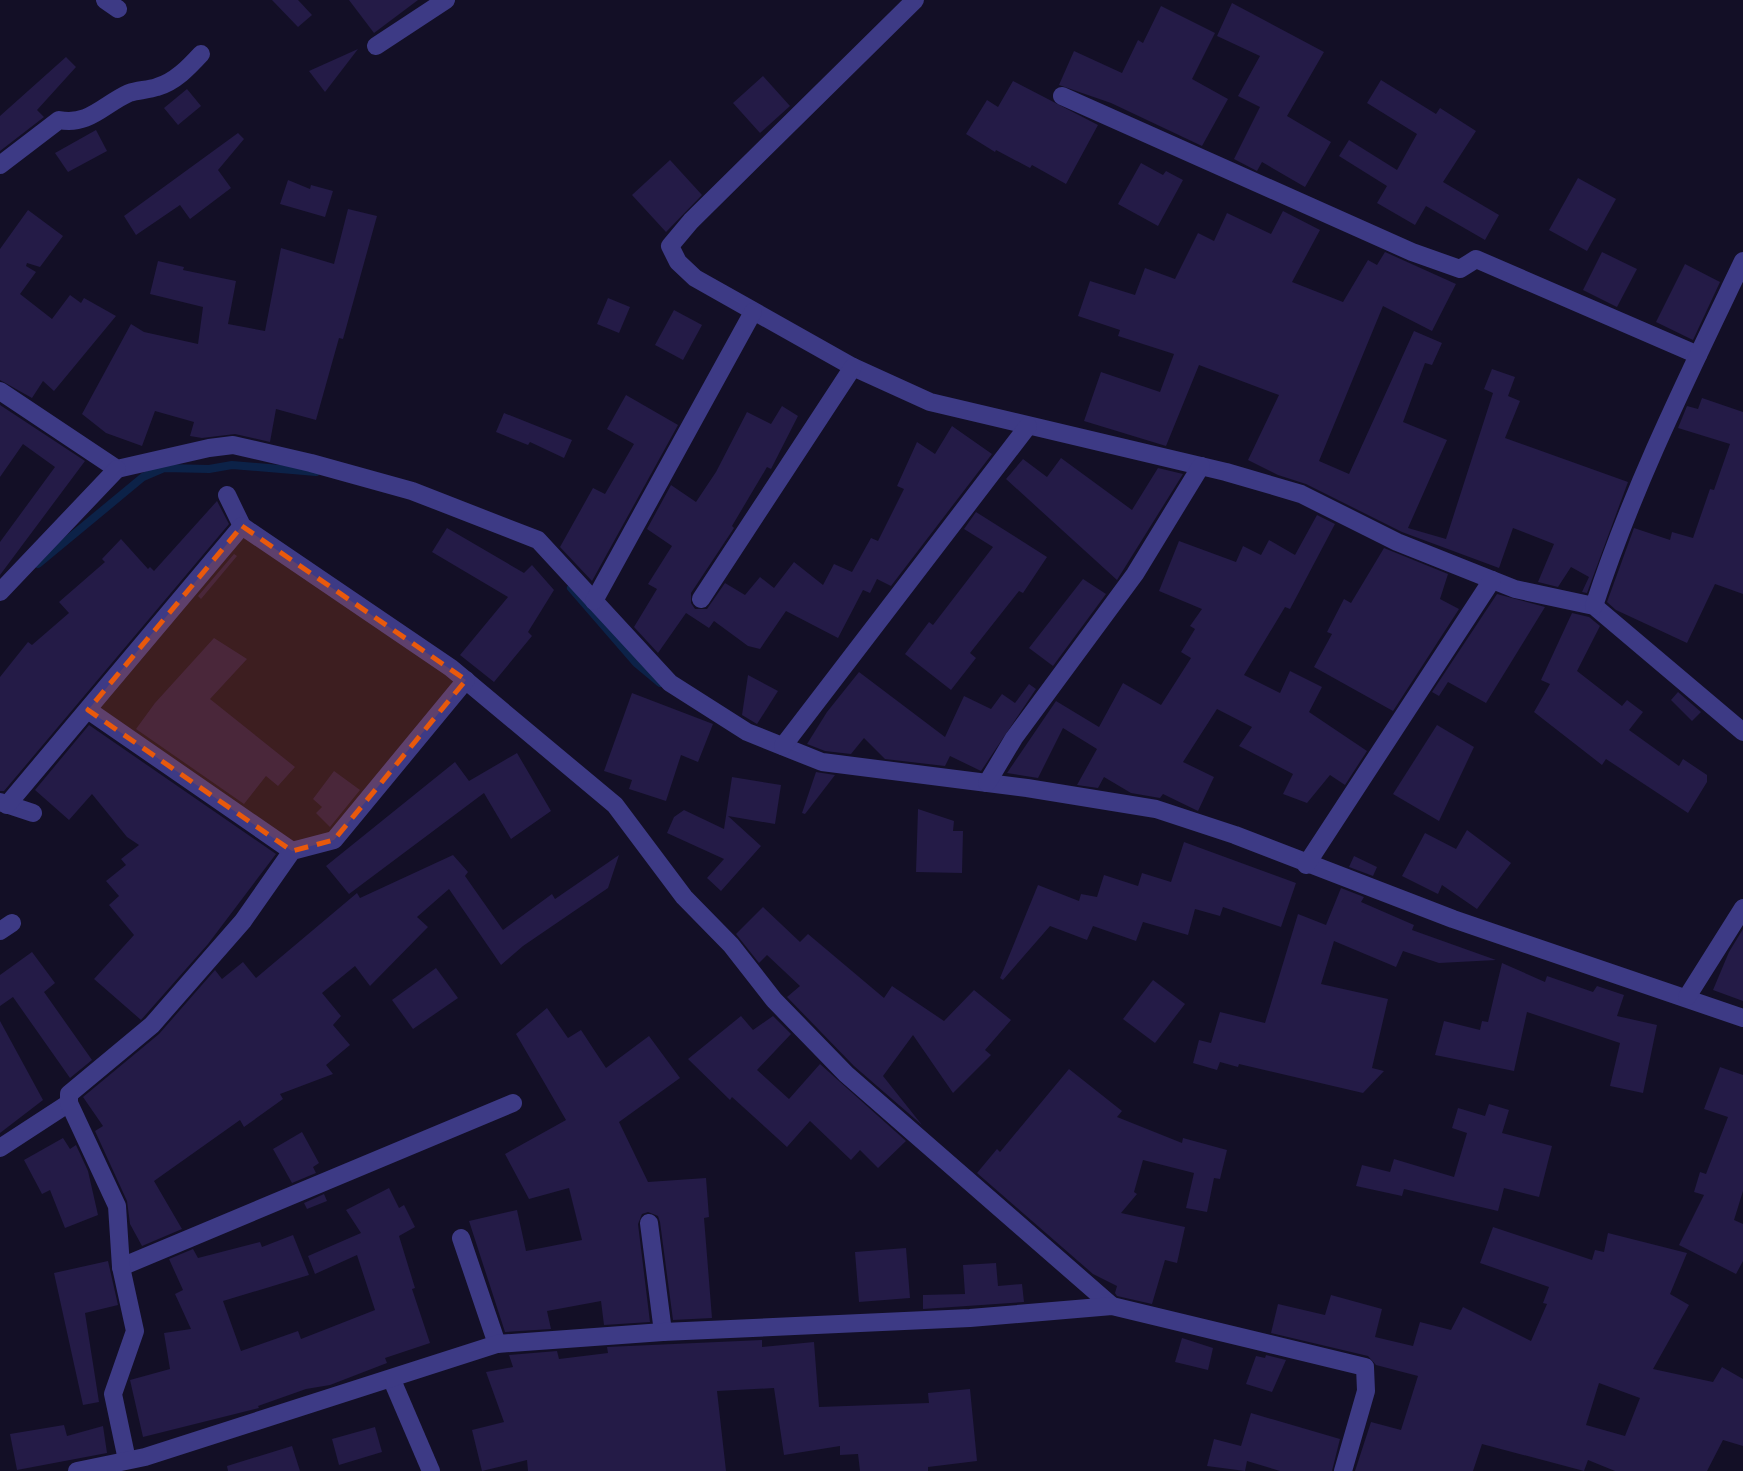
<svg xmlns="http://www.w3.org/2000/svg" width="1743" height="1471" font-family="'Asap Condensed',sans-serif">
  <rect width="100%" height="100%" fill="#130f26"/>
  <g fill="none" stroke-linecap="round" stroke-linejoin="round">
    <g stroke="#0c2248" stroke-width="8">
      <path d="M38 564 143 477 164 468 209 469 232 465 316 472"/>
      <path d="M571 588 636 663 660 683"/>
    </g>
  </g>
  <g fill="#241b47" fill-rule="evenodd">
    <path d="M272 0H298L312 15 298 27Z"/>
    <path d="M349 0H418L374 33Z"/>
    <path d="M1232 3 1324 52 1287 116 1331 142 1305 187 1262 162 1257 171 1234 159 1260 107 1238 96 1260 56 1217 36Z"/>
    <path d="M1161 6 1215 33 1192 79 1228 99 1202 146 1111 103 1059 85 1074 51 1122 73 1138 40 1143 43Z"/>
    <path d="M358 49 325 92 309 71Z"/>
    <path d="M66 57 76 67 37 110 44 117 0 151V116Z"/>
    <path d="M763 76 790 106 760 133 733 103Z"/>
    <path d="M1381 80 1436 114 1440 108 1476 131 1443 182 1499 215 1485 240 1426 206 1415 225 1377 203 1387 186 1339 156 1349 140 1397 170 1417 134 1367 103Z"/>
    <path d="M1013 81 1098 125 1066 184 1032 165 1030 168 996 150 995 152 966 134 987 100 998 107Z"/>
    <path d="M187 89 201 106 178 125 164 108Z"/>
    <path d="M96 130 107 151 68 172 55 153Z"/>
    <path d="M238 133 244 139 218 170 231 188 190 219 180 205 136 235 124 216Z"/>
    <path d="M670 160 702 195 666 232 632 195Z"/>
    <path d="M1141 163 1163 175 1166 171 1183 180 1158 226 1118 204Z"/>
    <path d="M1578 178 1616 199 1587 251 1549 230Z"/>
    <path d="M288 180 310 189 311 185 333 191 325 217 280 204Z"/>
    <path d="M348 209 377 216 343 339 339 338 316 420 276 409 270 442 235 434 202 438 190 436 194 422 155 411 142 446 106 433 82 414 131 324 144 332 198 344 203 307 150 294 158 261 184 267 183 270 236 281 228 324 265 331 281 248 334 264Z"/>
    <path d="M28 210 63 236 40 267 27 263 26 266 36 272 20 294 52 319 70 295 81 303 84 298 116 316 54 391 43 381 32 398 0 380V249Z"/>
    <path d="M1283 211 1320 230 1292 282 1343 302 1368 260 1377 265 1385 252 1456 284 1432 331 1383 306 1319 461 1349 474 1414 331 1442 343 1432 365 1425 363 1403 422 1447 440 1408 528 1446 539 1493 393 1484 389 1492 369 1515 377 1508 396 1520 401 1505 438 1628 482 1587 593 1582 592 1589 577 1571 567 1558 587 1538 582 1554 544 1513 528 1499 568 1402 532 1306 484 1278 475 1248 460 1279 395 1199 365 1166 446 1084 421 1101 372 1160 392 1174 354 1118 336 1120 330 1078 316 1090 281 1135 295 1145 268 1175 279 1198 233 1214 241 1227 213 1271 234Z"/>
    <path d="M1602 252 1637 269 1617 307 1583 290Z"/>
    <path d="M1685 264 1720 282 1693 340 1656 322Z"/>
    <path d="M608 298 630 307 619 333 597 324Z"/>
    <path d="M674 310 702 325 683 360 655 345Z"/>
    <path d="M626 395 678 425 592 581 560 547 593 488 605 494 634 444 607 429Z"/>
    <path d="M1702 398 1743 412V594L1715 584 1687 643 1616 610 1607 602 1634 528 1670 540 1672 532 1693 538 1710 489 1714 490 1730 444 1678 428 1687 406 1698 409Z"/>
    <path d="M0 405 85 461 0 575V542L55 467 23 444 0 477Z"/>
    <path d="M782 406 798 416 771 469 767 467 732 526 734 528 691 593V603L695 609H707L725 583 745 595 760 577 774 588 794 562 823 585 834 564 852 572 871 538 878 541 904 489 897 486 917 442 935 454 952 426 992 454 891 586 877 579 870 593 863 590 838 638 786 611 760 649 748 646 714 621 709 628 686 613 658 653 634 627 657 589 648 584 672 546 647 529 671 485 696 502 716 472 747 412 771 424Z"/>
    <path d="M504 413 572 440 564 458 530 442 528 445 496 432Z"/>
    <path d="M1061 458 1132 510 1158 468 1183 474 1117 580 1006 479 1023 459 1047 477Z"/>
    <path d="M217 501 229 524 4 791H0V677L28 642 32 645 69 613 59 602 105 562 102 559 121 539 148 569 150 567 154 571Z"/>
    <path d="M976 512 1047 557 1023 593 1019 591 970 653 976 658 951 690 905 654 929 622 933 625 993 547 964 529Z"/>
    <path d="M1317 515 1335 524 1290 609 1285 607 1244 675 1280 693 1290 671 1322 687 1309 712 1367 751 1345 785 1330 775 1307 803 1283 794 1293 774 1239 746 1252 727 1217 709 1183 762 1214 777 1198 811 1163 794 1160 798 1131 793 1104 777 1098 788 1077 785 1097 749 1063 728 1038 778 1007 773 1056 701 1099 727 1123 683 1161 705 1191 658 1181 652 1195 629 1190 626 1202 609 1159 591 1179 541 1236 562 1243 546 1261 555 1269 540 1295 555Z"/>
    <path d="M447 528 524 573 532 565 554 590 528 632 532 636 494 682 460 655 508 597 432 552Z"/>
    <path d="M1384 548 1448 574 1440 599 1459 609 1393 711 1314 667 1332 634 1327 632 1344 599 1351 603Z"/>
    <path d="M234 554 237 556 201 599 198 596Z"/>
    <path d="M1083 579 1106 594 1053 666 1029 648Z"/>
    <path d="M1497 594 1545 607 1486 703 1448 682 1439 696 1432 692Z"/>
    <path d="M1572 613 1589 617 1600 626 1577 671 1622 706 1627 700 1643 712 1629 730 1679 766 1683 759 1707 775V782L1688 813 1606 759 1602 765 1534 712 1550 684 1541 680Z"/>
    <path d="M214 638 247 659 210 699 295 767 278 786 266 776 244 804 136 729 155 703Z"/>
    <path d="M859 672 945 737 964 696 991 709 1002 694 1015 703 1029 684 1036 689 981 771 950 756 945 766 885 759 864 738 851 754 825 751 807 744 827 712Z"/>
    <path d="M748 675 778 691 757 724 742 715Z"/>
    <path d="M1678 692 1701 712 1692 721 1671 700Z"/>
    <path d="M632 693 713 724 698 762 681 755 666 801 629 789 632 780 604 771Z"/>
    <path d="M89 725 276 854 208 944 141 1020 94 979 134 935 109 905 119 896 106 881 126 865 121 859 139 845 127 837 92 794 69 820 35 790Z"/>
    <path d="M1437 725 1474 747 1439 821 1393 794Z"/>
    <path d="M517 753 551 811 511 839 484 793 349 894 326 866 455 762 469 781Z"/>
    <path d="M334 771 360 790 330 827 316 813 322 807 313 799Z"/>
    <path d="M816 772 835 775 805 814 802 813Z"/>
    <path d="M732 777 781 785 775 824 728 816 761 846 721 891 707 878 724 859 667 833 674 817 684 810 724 829Z"/>
    <path d="M918 809 954 821 953 831H963L962 873 916 872Z"/>
    <path d="M1467 830 1511 863 1477 909 1442 885 1438 894 1402 876 1425 833 1456 849Z"/>
    <path d="M1184 842 1296 883 1281 927 1223 907 1220 916 1195 909 1188 935 1143 922 1136 941 1093 926 1087 940 1050 926 1003 980 1000 978 1038 885 1079 901 1081 894 1097 897 1104 875 1138 886 1142 873 1171 882Z"/>
    <path d="M453 855 468 872 465 876 503 930 552 894 555 899 619 855 608 888 523 946 501 965 449 889 417 917 428 927 370 986 355 966 322 993 341 1016 333 1025 350 1045 326 1065 333 1074 280 1094 283 1099 244 1127 240 1120 154 1181 182 1229 142 1246 130 1224 127 1201 95 1131 103 1126 83 1097 159 1034 215 970 222 979 243 962 256 978 357 893 360 898Z"/>
    <path d="M1354 856 1377 867 1373 876 1349 867Z"/>
    <path d="M1341 888 1364 897 1361 902 1414 925 1412 930 1496 960 1439 963 1403 951 1396 967 1334 941 1321 984 1388 999 1372 1068 1384 1071 1363 1093 1239 1064 1238 1067 1220 1062 1217 1070 1193 1063 1199 1040 1211 1043 1220 1012 1265 1023 1298 914 1326 925Z"/>
    <path d="M763 907 800 942 808 934 884 998 892 986 944 1021 974 990 1011 1020 985 1050 991 1055 953 1093 913 1035 883 1076 922 1125 854 1066 787 997 800 986 767 955 759 963 736 934Z"/>
    <path d="M1743 929V1001L1713 990 1729 952Z"/>
    <path d="M32 952 55 983 44 992 92 1060 70 1078 13 997 0 1006V975Z"/>
    <path d="M1502 963 1545 982 1547 976 1593 992 1597 986 1624 995 1617 1016 1657 1025 1643 1093 1610 1086 1620 1043 1527 1012 1514 1071 1435 1055 1444 1021 1480 1030 1482 1021 1488 1022Z"/>
    <path d="M436 968 458 998 413 1029 392 1000Z"/>
    <path d="M1153 980 1185 1004 1155 1043 1123 1019Z"/>
    <path d="M547 1008 568 1038 581 1030 606 1068 649 1036 680 1078 619 1122 648 1182 706 1178 709 1217 704 1218 712 1318 673 1320 660 1222 658 1216 648 1212 642 1214 638 1224 650 1322 604 1325 601 1301 547 1311 551 1329 505 1332 469 1221 517 1210 526 1251 582 1240 569 1188 529 1199 505 1154 566 1120 516 1034Z"/>
    <path d="M741 1016 753 1030 773 1016 791 1034 757 1070 789 1099 820 1064 906 1141 878 1168 860 1150 851 1160 810 1121 787 1147 732 1097 730 1100 688 1059Z"/>
    <path d="M0 1021 43 1100 0 1133Z"/>
    <path d="M1720 1067 1743 1075V1191L1734 1220 1743 1224V1261L1736 1274 1679 1245 1704 1195 1694 1192 1700 1172 1706 1174 1728 1117 1704 1109Z"/>
    <path d="M1069 1069 1122 1111 1117 1117 1182 1143 1183 1138 1227 1150 1220 1179 1214 1178 1207 1212 1186 1208 1194 1173 1143 1160 1134 1192 1137 1194 1121 1213 1185 1227 1177 1263 1165 1260 1152 1304 1117 1296 1115 1293 1117 1286 1093 1274 977 1173 997 1149 1000 1152Z"/>
    <path d="M1489 1104 1509 1110 1502 1133 1552 1146 1539 1197 1504 1188 1498 1211 1404 1189 1402 1196 1356 1186 1362 1165 1390 1172 1394 1159 1454 1177 1467 1133 1452 1128 1458 1108 1485 1116Z"/>
    <path d="M302 1132 319 1163 313 1167 316 1173 292 1183 273 1149Z"/>
    <path d="M63 1138 70 1149 76 1145 88 1171 98 1215 65 1228 50 1190 42 1194 24 1160Z"/>
    <path d="M389 1188 399 1208 404 1205 415 1227 399 1236 415 1288 412 1289 430 1343 385 1358 387 1363 330 1385 306 1389 258 1406 259 1408 143 1437 130 1380 170 1369 164 1333 191 1329 175 1294 183 1290 169 1259 193 1249 198 1258 260 1242 262 1247 293 1235 309 1275 223 1301 241 1351 298 1331 301 1339 375 1310 357 1255 315 1274 308 1256 361 1233 346 1210Z"/>
    <path d="M324 1194 327 1201 307 1209 304 1203Z"/>
    <path d="M1493 1227 1592 1260 1595 1250 1604 1252 1608 1233 1687 1253 1670 1294 1689 1305 1653 1369 1713 1382 1722 1367 1743 1379V1446L1723 1440 1707 1471H1615L1588 1460 1584 1471 1482 1444 1473 1471H1355L1371 1422 1401 1430 1418 1376 1376 1365 1368 1356 1271 1333 1278 1304 1325 1315 1331 1295 1382 1309 1375 1337 1413 1346 1420 1322 1451 1330 1463 1307 1531 1341 1547 1304 1543 1303 1549 1287 1480 1263ZM1599 1383 1640 1398 1625 1436 1586 1425Z"/>
    <path d="M906 1248 910 1298 859 1302 855 1252Z"/>
    <path d="M108 1261 118 1305 85 1313 99 1402 83 1405 54 1273Z"/>
    <path d="M996 1263 998 1286 1022 1284 1024 1302 923 1309V1295L965 1294 963 1265Z"/>
    <path d="M1182 1338 1213 1348 1208 1370 1175 1362Z"/>
    <path d="M762 1340V1347L814 1342 819 1407 929 1403 928 1393 970 1389 977 1461 928 1467V1471H860L858 1454 840 1455V1446L784 1455 774 1388 717 1391 726 1471H528L527 1460 482 1471 472 1430 504 1422 486 1372 513 1367 509 1355 557 1351 559 1359 608 1353 607 1347Z"/>
    <path d="M1266 1355 1286 1360 1272 1392 1246 1384 1256 1356 1265 1358Z"/>
    <path d="M1251 1413 1340 1439 1332 1471H1280L1247 1461 1245 1471 1207 1466 1214 1439 1241 1446Z"/>
    <path d="M64 1425 67 1436 103 1426 107 1453 17 1470 10 1434Z"/>
    <path d="M375 1427 382 1452 339 1465 332 1439Z"/>
    <path d="M292 1446 300 1471H228L227 1466Z"/>
  </g>
  <g fill="none" stroke-linecap="round" stroke-linejoin="round">
    <g stroke="#3d3a85" stroke-width="18">
      <path d="M105 0 118 9"/>
      <path d="M915 0 691 221 670 246 678 262 695 278 853 367 930 402 1226 472 1301 494 1397 542 1515 589 1594 606 1743 732"/>
      <path d="M376 46 446 0"/>
      <path d="M1062 96 1412 252 1460 269 1476 259 1698 355"/>
      <path d="M0 165 59 120C89 126 104 104 129 93 138 90 148 90 157 87 175 82 189 67 201 54"/>
      <path d="M0 391 117 469 209 448 233 445 311 463 412 491 538 540 670 683 747 732 822 762 1027 788 1156 809 1235 835 1453 919 1743 1018"/>
      <path d="M227 495 242 526 451 668 615 805 684 897 731 945 774 1000 846 1074 1112 1306"/>
      <path d="M0 592 117 469"/>
      <path d="M701 599 853 367"/>
      <path d="M594 601 753 312"/>
      <path d="M1594 606C1633 486 1689 374 1743 261"/>
      <path d="M88 710 292 851"/>
      <path d="M783 746 1028 426"/>
      <path d="M987 783 1014 738 1135 574 1201 466"/>
      <path d="M0 802 33 813"/>
      <path d="M7 805 242 526"/>
      <path d="M1306 865 1492 580"/>
      <path d="M0 931 12 923"/>
      <path d="M1687 997 1743 908"/>
      <path d="M0 1148 69 1103"/>
      <path d="M649 1223 663 1332"/>
      <path d="M461 1238 497 1344"/>
      <path d="M121 1267 513 1103"/>
      <path d="M392 1380 431 1471"/>
      <path d="M127 1460 113 1394 135 1331 121 1267 117 1206 69 1103V1094L152 1025 243 921 292 851 334 840 466 680"/>
      <path d="M77 1471 145 1457 497 1344 663 1332 970 1318 1112 1306 1365 1367 1366 1391 1343 1471"/>
    </g>
  </g>
  <path fill="#e8590c" fill-opacity="0.2" stroke="#e8590c" stroke-width="5" stroke-dasharray="14 9" stroke-linejoin="round" d="M242 526 466 680 334 840 292 851 88 710Z"/>
</svg>
